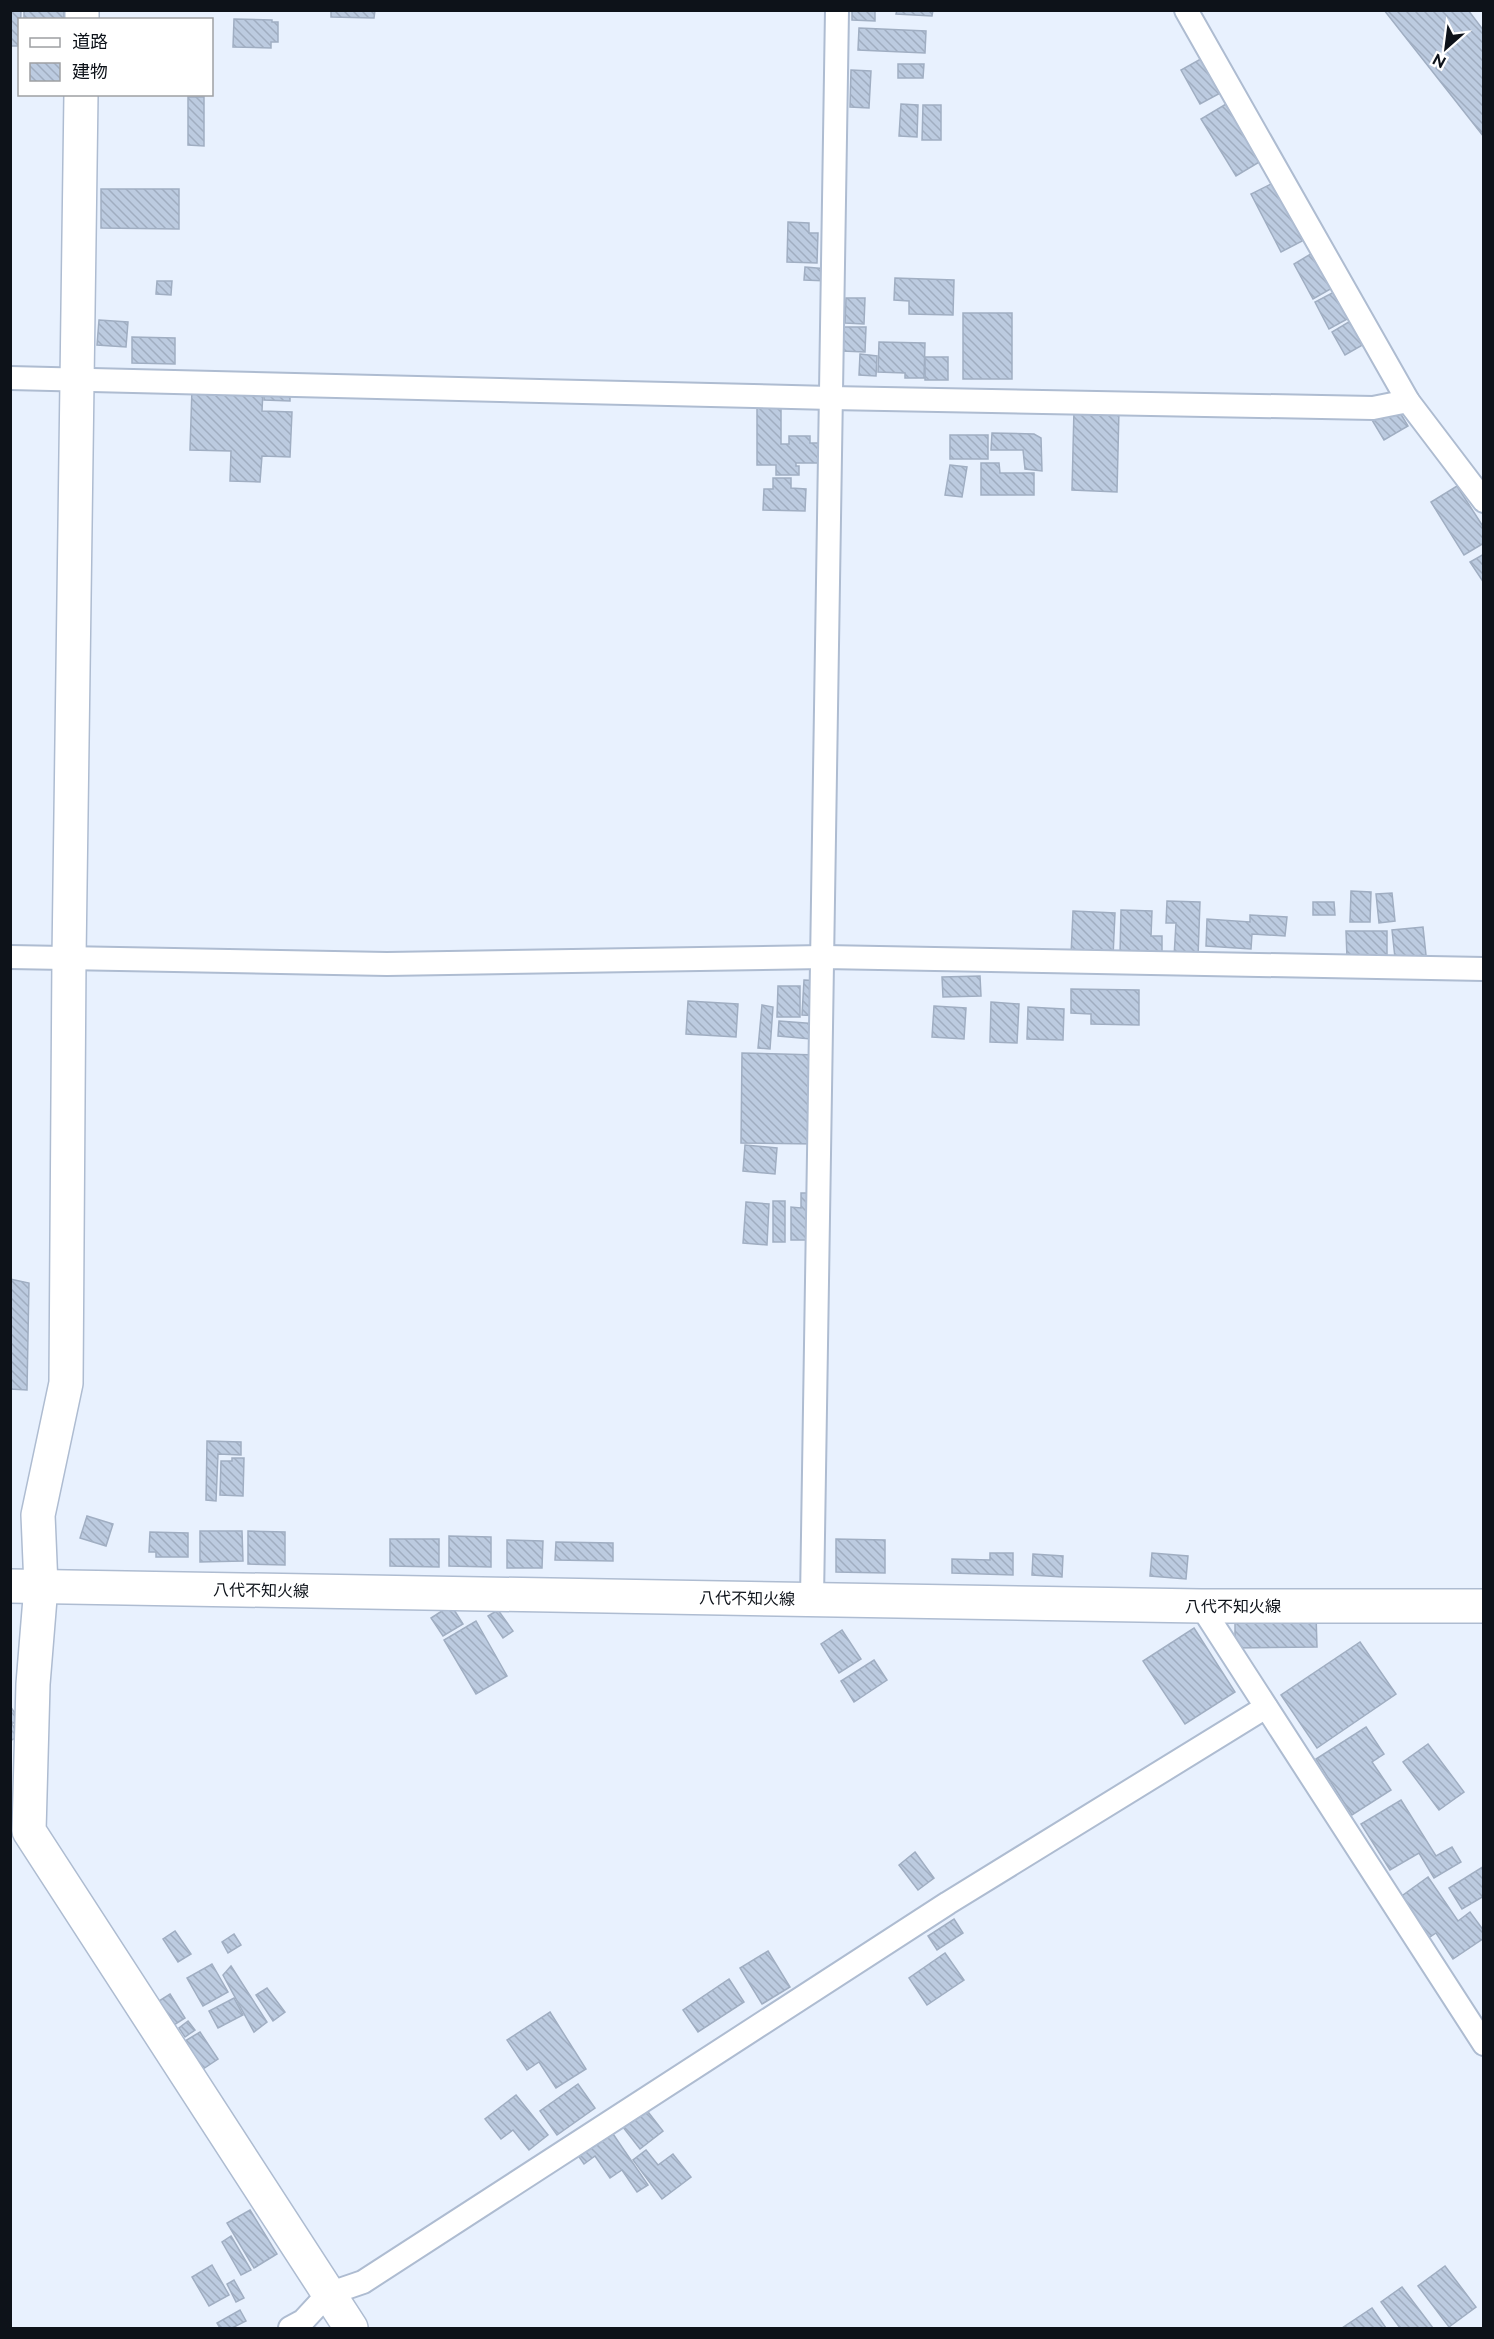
<svg xmlns="http://www.w3.org/2000/svg" width="1494" height="2339" font-family="Raleway,'Noto Sans JP',sans-serif">
  <defs>
    <pattern id="building-back-hatch" width="6" height="6" patternUnits="userSpaceOnUse" patternTransform="scale(1.5)"><rect width="6" height="6" fill="#bccbe0"/><path d="M-1 5l2 2M0 0l6 6M5-1l2 2" fill="none" stroke="#a0adc0"/></pattern>
  </defs>
  <rect width="100%" height="100%" fill="#e8f1fe"/>
  <g fill="url(#building-back-hatch)" stroke="#a0aec2" stroke-width="1.5">
    <path d="M10 10H21L20 46H10Z"/>
    <rect x="24" y="10" width="40" height="10"/>
    <path d="M331 10H375L374 18 331 17Z"/>
    <path d="M852 10H875V21L852 20Z"/>
    <path d="M897 10H933L932 16 896 14Z"/>
    <path d="M1384 10H1468L1484 31V137Z"/>
    <path d="M234 19 272 20V22H278V42H271V48L233 47Z"/>
    <path d="M859 28 926 31 925 53 858 50Z"/>
    <path d="M1206 56 1226 90 1200 104 1181 70Z"/>
    <path d="M898 64H924L923 78H898Z"/>
    <path d="M851 70 871 71 869 108 850 107Z"/>
    <path d="M188 97H204V146L188 145Z"/>
    <path d="M901 104 918 105 917 137 899 136Z"/>
    <path d="M1226 104 1261 161 1236 176 1201 119Z"/>
    <path d="M923 105H941V140H922Z"/>
    <path d="M1277 181 1308 238 1281 252 1251 194Z"/>
    <path d="M101 189H179V229L101 228Z"/>
    <path d="M788 222 809 223V233H818L817 263 787 262Z"/>
    <path d="M1314 252 1334 287 1313 299 1294 264Z"/>
    <path d="M805 267 828 269V281L804 280Z"/>
    <path d="M895 278 954 280 953 315 909 314V301L894 300Z"/>
    <path d="M157 281H172L171 295 156 294Z"/>
    <path d="M1336 291 1351 317 1329 329 1315 302Z"/>
    <path d="M846 298H865L864 324 845 323Z"/>
    <rect x="963" y="313" width="49" height="66"/>
    <path d="M99 320 128 322 126 347 97 345Z"/>
    <path d="M1352 320 1366 343 1345 355 1332 332Z"/>
    <path d="M843 327H866L865 352 842 351Z"/>
    <path d="M132 337 175 338V364L132 363Z"/>
    <path d="M879 342 925 343 924 378H905V373L878 372Z"/>
    <path d="M860 354 877 356 876 376 859 375Z"/>
    <rect x="925" y="357" width="23" height="23"/>
    <path d="M264 385 290 386V401L264 400Z"/>
    <path d="M192 388 263 390 262 411 292 412 290 457 262 456 260 482 230 481 231 451 190 450Z"/>
    <path d="M757 408H781V444H789V436H810V443H822L823 463H796V466H799V475H776V465H757Z"/>
    <path d="M1074 409 1119 410 1117 492 1072 490Z"/>
    <path d="M1399 411 1408 426 1384 440 1372 420 1383 413Z"/>
    <path d="M992 433 1034 434 1041 438 1042 471 1025 469 1023 450H991Z"/>
    <rect x="950" y="435" width="38" height="24"/>
    <path d="M981 463H999L1000 473H1034V495H981Z"/>
    <path d="M950 465 967 467 962 497 945 495Z"/>
    <path d="M773 478H791V488L806 489 805 511 763 510 764 489H773Z"/>
    <path d="M1457 486 1484 528V543L1464 555 1431 502Z"/>
    <path d="M1484 554V583L1470 562Z"/>
    <path d="M1351 891 1371 892 1370 922H1350Z"/>
    <path d="M1392 893 1395 921 1379 923 1376 894Z"/>
    <path d="M1167 901 1200 902 1198 957H1174L1176 923H1166Z"/>
    <path d="M1313 902H1334L1335 915H1313Z"/>
    <path d="M1121 910 1152 911 1151 936H1162V957L1120 956Z"/>
    <path d="M1073 911 1115 913 1113 957 1071 955Z"/>
    <path d="M1250 915 1287 917 1285 936 1252 934 1251 949 1206 946 1207 919 1250 922Z"/>
    <path d="M1423 927 1426 955 1395 958 1392 930Z"/>
    <path d="M1346 931H1387V958H1347Z"/>
    <path d="M980 976 981 996 943 997 942 977Z"/>
    <path d="M804 980 822 981 820 1016 802 1015Z"/>
    <path d="M778 986H800V1017H777Z"/>
    <path d="M1071 989 1139 990V1025L1091 1024V1014L1071 1013Z"/>
    <path d="M688 1001 738 1004 736 1037 686 1034Z"/>
    <path d="M991 1002 1019 1004 1017 1043 990 1042Z"/>
    <path d="M762 1005 773 1007 770 1049 758 1048Z"/>
    <path d="M934 1006 966 1008 964 1039 932 1037Z"/>
    <path d="M1028 1007 1064 1009 1063 1040 1027 1039Z"/>
    <path d="M779 1021 818 1024 811 1039 778 1036Z"/>
    <path d="M742 1053 817 1055 816 1144 741 1143Z"/>
    <path d="M745 1145 777 1148 775 1174 743 1171Z"/>
    <path d="M801 1193H807L806 1240H791V1207L801 1208Z"/>
    <rect x="773" y="1201" width="12" height="41"/>
    <path d="M746 1202 769 1204 767 1245 743 1243Z"/>
    <path d="M10 1279 29 1283 27 1390 10 1389Z"/>
    <path d="M207 1441 241 1442V1455L218 1454 216 1501 206 1500Z"/>
    <path d="M232 1458H244L243 1496 220 1495 221 1461H232Z"/>
    <path d="M87 1516 113 1524 106 1546 80 1538Z"/>
    <path d="M200 1531H242L243 1561 200 1562Z"/>
    <path d="M248 1531 285 1532V1565L248 1564Z"/>
    <path d="M150 1532 188 1533V1557H156V1552H149Z"/>
    <path d="M449 1536 491 1537V1567L449 1566Z"/>
    <path d="M390 1539H439V1567L390 1566Z"/>
    <path d="M836 1539 885 1540V1573L836 1572Z"/>
    <path d="M507 1540 543 1541 542 1568H507Z"/>
    <path d="M556 1542 613 1543V1561L555 1560Z"/>
    <path d="M990 1553H1013V1575L952 1573V1559L990 1560Z"/>
    <path d="M1152 1553 1188 1556 1186 1579 1150 1576Z"/>
    <path d="M1033 1554 1063 1556 1062 1577 1032 1575Z"/>
    <path d="M451 1605 463 1624 443 1636 431 1618Z"/>
    <path d="M498 1610 513 1631 503 1638 488 1616Z"/>
    <path d="M1316 1614 1317 1647 1235 1648V1615Z"/>
    <path d="M476 1621 507 1676 476 1694 444 1640Z"/>
    <path d="M1194 1628 1235 1692 1185 1724 1143 1661Z"/>
    <path d="M842 1630 861 1659 839 1673 821 1644Z"/>
    <path d="M1360 1642 1396 1694 1317 1748 1281 1695Z"/>
    <path d="M874 1660 887 1680 854 1702 841 1681Z"/>
    <path d="M10 1706 19 1719 12 1724 19 1736 10 1741Z"/>
    <path d="M1366 1727 1384 1754 1372 1762 1391 1790 1352 1815 1316 1759Z"/>
    <path d="M1428 1744 1464 1792 1439 1810 1403 1762Z"/>
    <path d="M1401 1800 1436 1856 1452 1847 1461 1862 1434 1878 1419 1853 1390 1870 1361 1824Z"/>
    <path d="M915 1852 934 1878 918 1890 899 1865Z"/>
    <path d="M1484 1866V1896L1462 1909 1449 1888Z"/>
    <path d="M1428 1877 1458 1921 1470 1912 1484 1931V1938L1453 1959 1436 1933 1427 1939 1399 1898Z"/>
    <path d="M954 1919 963 1933 937 1950 928 1936Z"/>
    <path d="M175 1931 191 1954 178 1962 163 1939Z"/>
    <path d="M234 1934 241 1945 228 1953 222 1942Z"/>
    <path d="M768 1951 790 1987 762 2004 740 1968Z"/>
    <path d="M945 1953 964 1980 927 2005 909 1978Z"/>
    <path d="M212 1964 228 1992 203 2006 187 1978Z"/>
    <path d="M231 1966 267 2022 254 2032 223 1975Z"/>
    <path d="M729 1979 744 2002 698 2032 683 2010Z"/>
    <path d="M267 1988 285 2012 273 2021 256 1995Z"/>
    <path d="M170 1994 185 2018 174 2025 159 2001Z"/>
    <path d="M234 1998 243 2015 218 2028 209 2011Z"/>
    <path d="M550 2012 586 2069 556 2088 539 2062 527 2070 507 2040Z"/>
    <path d="M188 2021 195 2030 185 2037 179 2028Z"/>
    <path d="M200 2032 218 2059 203 2069 185 2041Z"/>
    <path d="M578 2084 595 2108 557 2135 540 2111Z"/>
    <path d="M516 2095 548 2135 529 2150 513 2130 501 2139 485 2119Z"/>
    <path d="M645 2108 663 2131 640 2149 622 2126Z"/>
    <path d="M611 2131 648 2185 637 2192 622 2170 610 2178 595 2156 584 2164 577 2154Z"/>
    <path d="M646 2150 658 2165 673 2154 691 2177 662 2199 633 2160Z"/>
    <path d="M250 2210 277 2254 254 2268 227 2223Z"/>
    <path d="M231 2236 251 2270 241 2275 222 2242Z"/>
    <path d="M212 2265 229 2295 209 2306 192 2277Z"/>
    <path d="M1445 2266 1476 2307 1449 2327 1418 2286Z"/>
    <path d="M234 2280 244 2298 236 2302 227 2284Z"/>
    <path d="M1402 2287 1433 2328H1400L1381 2302Z"/>
    <path d="M1372 2308 1386 2328H1342Z"/>
    <path d="M240 2310 246 2321 232 2328H220L217 2323Z"/>
  </g>
  <g fill="none" stroke-linecap="round" stroke-linejoin="round">
    <g stroke="#aebcd1" stroke-width="26">
      <g id="street">
        <path d="M1186 10 1408 401 1484 501"/>
        <path d="M10 378 831 398 1373 408 1408 401"/>
        <path d="M10 957 387 964 824 957 1484 969"/>
        <path d="M812 1599 837 10"/>
        <path d="M1201 1606 1484 2044"/>
        <path d="M290 2328 303 2321 328 2294 363 2282 948 1903 1266 1707"/>
      </g>
    </g>
    <g stroke="#aebcd1" stroke-width="36">
      <g id="secondary">
        <path d="M82 10V20"/>
        <path d="M81 94 69 958 66 1383 38 1515 41 1586 33 1684 29 1831 351 2328"/>
        <path d="M10 1586 1201 1606H1484"/>
      </g>
    </g>
    <use href="#street" stroke="#fff" stroke-width="22"/>
    <use href="#secondary" stroke="#fff" stroke-width="33"/>
  </g>
  <g text-anchor="middle" stroke-width="5" stroke-linejoin="round" paint-order="stroke">
    <g font-size="16" fill="#0d1219" stroke="#fff">
      <text transform="translate(261 1590) rotate(1)" y="6">八代不知火線</text>
      <text transform="translate(747 1598) rotate(1)" y="6">八代不知火線</text>
      <text x="1233" y="1612">八代不知火線</text>
    </g>
  </g>
  <rect width="1494" height="2339" fill="none" stroke="#0d1219" stroke-width="24"/>
  <rect x="18" y="18" width="195" height="78" fill="#ffffff" stroke="#9ea0a3" stroke-width="1.5"/>
  <rect x="30" y="38" width="30" height="9" fill="#ffffff" stroke="#9ea0a3" stroke-width="1.5"/>
  <text x="72" y="48" font-size="18" fill="#0d1219">道路</text>
  <rect x="30" y="63" width="30" height="18" fill="url(#building-back-hatch)" stroke="#9ea0a3" stroke-width="1.5"/>
  <text x="72" y="78" font-size="18" fill="#0d1219">建物</text>
  <g transform="translate(1446 48) rotate(208)" stroke="#ffffff" stroke-width="4.5" paint-order="stroke">
  <path d="M0-4.5L10 22L0 15L-10 22Z" fill="#0d1219"/>
  <text y="-9" font-size="16" font-weight="bold" text-anchor="middle" fill="#0d1219">N</text>
  </g>
</svg>
